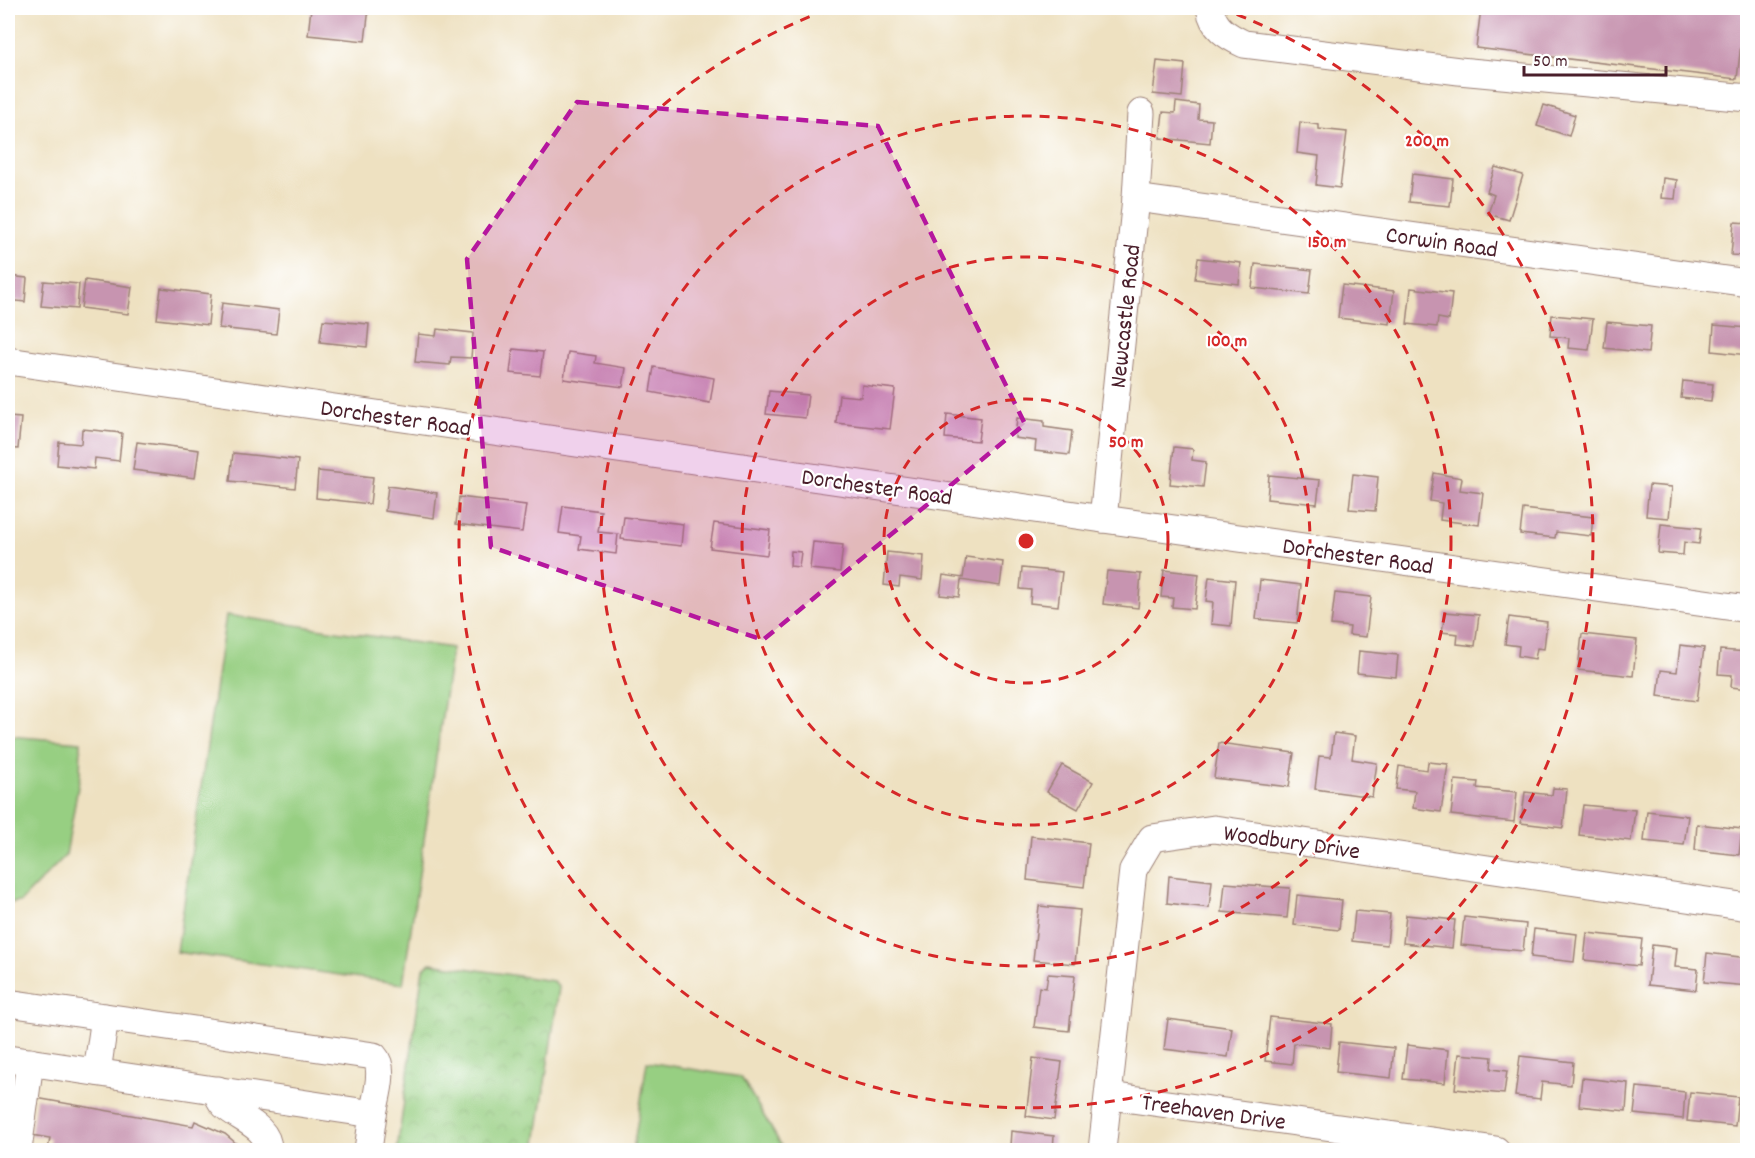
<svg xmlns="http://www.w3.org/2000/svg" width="1755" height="1158" font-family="Dekko,sans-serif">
  <defs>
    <pattern id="park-crowns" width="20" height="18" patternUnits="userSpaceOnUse" patternTransform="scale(1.5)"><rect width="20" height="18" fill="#97cf82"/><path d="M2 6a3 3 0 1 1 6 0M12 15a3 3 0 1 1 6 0" fill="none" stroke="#84b170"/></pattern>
  </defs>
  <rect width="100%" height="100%" fill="#fff"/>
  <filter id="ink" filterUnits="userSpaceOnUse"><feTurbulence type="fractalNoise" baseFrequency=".0167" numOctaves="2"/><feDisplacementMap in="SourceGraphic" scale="12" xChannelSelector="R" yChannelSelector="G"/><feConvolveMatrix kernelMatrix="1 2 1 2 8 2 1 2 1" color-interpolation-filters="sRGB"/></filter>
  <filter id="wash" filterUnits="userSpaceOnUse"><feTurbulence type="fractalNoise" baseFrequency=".008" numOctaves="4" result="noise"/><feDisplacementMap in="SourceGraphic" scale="24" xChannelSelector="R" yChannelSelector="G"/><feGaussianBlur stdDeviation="1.35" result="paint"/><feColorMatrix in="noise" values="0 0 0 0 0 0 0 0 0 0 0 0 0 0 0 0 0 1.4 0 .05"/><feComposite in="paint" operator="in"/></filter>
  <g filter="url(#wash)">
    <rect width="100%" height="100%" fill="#eee1c1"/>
    <g fill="#97cf82" stroke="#707756" stroke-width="1.5">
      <path d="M226 615 452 648 403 984 177 952Z"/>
      <path d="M8 736 81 742 80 775 66 855 20 902 8 903Z"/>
      <path d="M647 1062 741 1077 784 1150H633Z"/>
    </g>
    <path fill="url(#park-crowns)" stroke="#707756" stroke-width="1.5" d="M430 963 553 981 559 988 535 1150H397L423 969Z"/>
    <g id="blocks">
      <g fill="#c794b0">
        <path d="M311 8H369L365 41 308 35Z"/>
        <path d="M1481 8H1748V45L1741 44 1737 79 1476 48Z"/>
        <path d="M1157 61 1185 64 1182 97 1153 94Z"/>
        <path d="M1176 102 1199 105 1198 119 1212 120 1210 143 1160 138 1163 112 1175 113Z"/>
        <path d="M1544 105 1575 115 1569 136 1537 126Z"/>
        <path d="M1300 122 1319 125V129L1347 132 1340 188 1316 185 1319 156 1297 153Z"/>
        <path d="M1495 167 1523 175 1509 220 1488 214 1494 195 1487 192Z"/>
        <path d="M1412 174 1453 179 1450 206 1409 202Z"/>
        <path d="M1663 178 1677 180 1675 199 1661 198Z"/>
        <path d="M1734 222 1748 223V256L1731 255Z"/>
        <path d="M1198 258 1241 263 1239 284 1195 279Z"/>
        <path d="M1255 264 1312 270 1309 294 1252 288Z"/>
        <path d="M8 276 27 278 25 302 8 300Z"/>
        <path d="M85 280 132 287 128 314 81 308Z"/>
        <path d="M44 281 79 284 77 309 41 306Z"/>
        <path d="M1342 285 1394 291 1390 324 1338 318Z"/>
        <path d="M161 288 211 294 208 325 157 319Z"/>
        <path d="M1411 288 1452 293 1449 320 1438 318 1437 327 1407 324Z"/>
        <path d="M222 303 279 310 276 334 219 328Z"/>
        <path d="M1552 315 1593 319 1589 350 1568 348 1569 338 1550 336Z"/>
        <path d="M323 320 369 324 367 347 320 342Z"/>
        <path d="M1607 322 1651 326 1648 353 1604 348Z"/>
        <path d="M1714 325 1748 328V355L1712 351Z"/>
        <path d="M437 329 473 333 471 358 451 357 450 365 415 362 418 334 436 336Z"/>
        <path d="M513 349 543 352 540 376 510 373Z"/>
        <path d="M568 352 596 356 595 363 626 368 623 387 564 379Z"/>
        <path d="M654 367 714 378 710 403 650 392Z"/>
        <path d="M1683 381 1713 384 1711 401 1681 398Z"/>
        <path d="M862 385 895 389 890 429 836 423 839 395 861 397Z"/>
        <path d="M769 391 808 395 805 418 766 414Z"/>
        <path d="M947 414 981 418 978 441 945 438Z"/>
        <path d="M8 417 21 418 18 449 8 448Z"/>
        <path d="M1017 418 1044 421V427L1072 431 1069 455 1035 451 1036 441 1015 438Z"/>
        <path d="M82 429 122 433 119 461 95 458 94 469 57 465 59 442 81 444Z"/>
        <path d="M137 442 199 450 195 478 133 470Z"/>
        <path d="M1174 447 1193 449 1192 460 1206 462 1203 487 1170 484Z"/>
        <path d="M233 453 298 460 295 488 230 481Z"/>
        <path d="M318 471 373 477 370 504 316 498Z"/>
        <path d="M1434 473 1462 478 1460 490 1483 493 1479 525 1440 520 1442 503 1430 501Z"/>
        <path d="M1353 474 1378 477 1375 511 1349 509Z"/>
        <path d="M1269 475 1320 480 1317 504 1267 499Z"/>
        <path d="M1649 485 1672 487 1669 518 1646 516Z"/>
        <path d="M388 486 437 493 434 518 385 511Z"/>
        <path d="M459 497 526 505 522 532 456 524Z"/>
        <path d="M563 506 601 511 598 532 618 534 616 554 579 549 581 536 559 533Z"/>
        <path d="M1523 509 1593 517 1591 536 1556 532 1555 538 1520 534Z"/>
        <path d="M624 517 683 524 681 546 621 539Z"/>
        <path d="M714 523 770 530 767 555 710 548Z"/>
        <path d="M1661 524 1701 528 1699 544 1684 542 1683 555 1658 553Z"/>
        <path d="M813 542 843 545 840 572 810 569Z"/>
        <path d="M791 551 801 552 799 567 790 566Z"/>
        <path d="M887 552 924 556 922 580 900 577 899 587 884 585Z"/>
        <path d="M966 557 1003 562 1000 586 961 580 959 597 940 595 943 575 963 578Z"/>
        <path d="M1022 568 1062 572 1058 606 1030 603 1031 590 1020 589Z"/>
        <path d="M1164 570 1199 574 1195 609 1172 607 1173 598 1161 597Z"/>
        <path d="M1107 571 1141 574 1138 608 1103 604Z"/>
        <path d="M1209 577 1235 580 1231 626 1211 624 1213 602 1206 601Z"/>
        <path d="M1260 580 1301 585 1297 623 1256 619Z"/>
        <path d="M1335 593 1371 597 1366 637 1349 635 1350 627 1331 625Z"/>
        <path d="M1445 612 1479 615 1475 646 1457 644 1458 634 1442 632Z"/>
        <path d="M1509 617 1547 622 1544 649 1537 648 1535 659 1518 656 1519 646 1505 644Z"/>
        <path d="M1582 634 1637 640 1633 676 1578 670Z"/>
        <path d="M1680 645 1704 648 1697 701 1658 696 1661 670 1677 672Z"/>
        <path d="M1720 650 1748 652V689L1731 687 1732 675 1718 674Z"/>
        <path d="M1359 651 1398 655 1396 677 1357 673Z"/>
        <path d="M1334 733 1355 736 1352 759 1377 763 1372 797 1315 789 1319 756 1331 757Z"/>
        <path d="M1219 743 1294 753 1289 787 1214 778Z"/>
        <path d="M1428 762 1448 764 1441 812 1413 808 1415 791 1396 789 1399 766 1427 770Z"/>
        <path d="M1062 765 1093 782 1078 809 1047 792Z"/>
        <path d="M1455 780 1478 782 1477 788 1517 792 1514 822 1451 815Z"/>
        <path d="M1553 788 1567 789 1563 828 1521 823 1525 792 1552 795Z"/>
        <path d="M1583 805 1635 810 1631 841 1579 835Z"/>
        <path d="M1647 811 1688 816 1684 845 1644 841Z"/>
        <path d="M1697 824 1742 829 1739 855 1695 850Z"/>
        <path d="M1031 836 1089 843 1084 887 1027 880Z"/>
        <path d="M1169 876 1212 881 1209 908 1167 903Z"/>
        <path d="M1225 883 1290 888 1287 918 1222 912Z"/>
        <path d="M1297 895 1342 900 1339 930 1294 925Z"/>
        <path d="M1039 906 1080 910 1075 964 1033 960Z"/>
        <path d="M1355 911 1390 914 1387 945 1352 941Z"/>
        <path d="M1406 915 1455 920 1452 948 1403 943Z"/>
        <path d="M1464 917 1526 924 1523 951 1461 945Z"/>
        <path d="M1534 929 1577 934 1574 962 1531 957Z"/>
        <path d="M1587 933 1642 939 1639 966 1584 960Z"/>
        <path d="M1652 945 1677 948 1675 967 1698 969 1696 990 1648 985Z"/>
        <path d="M1707 953 1748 958V986L1704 982Z"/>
        <path d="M1048 974 1075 976 1069 1031 1034 1027 1039 987 1046 988Z"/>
        <path d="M1270 1017 1332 1024 1330 1048 1294 1043 1292 1064 1265 1061Z"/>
        <path d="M1168 1019 1232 1028 1228 1057 1164 1049Z"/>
        <path d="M1339 1042 1394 1048 1391 1078 1336 1072Z"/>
        <path d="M1407 1045 1448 1050 1445 1083 1403 1079Z"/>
        <path d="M1459 1054 1492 1057 1491 1069 1507 1071 1504 1094 1455 1089Z"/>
        <path d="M1520 1056 1573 1062 1571 1085 1542 1082 1540 1099 1515 1096Z"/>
        <path d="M1033 1058 1062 1062 1054 1120 1026 1116Z"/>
        <path d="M1582 1078 1628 1083 1626 1111 1579 1106Z"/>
        <path d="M1637 1087 1685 1092 1683 1119 1634 1114Z"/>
        <path d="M1690 1092 1738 1097 1735 1126 1687 1121Z"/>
        <path d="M36 1098 193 1126 195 1121 225 1134 244 1150H48L50 1138 31 1135Z"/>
        <path d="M1011 1131 1054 1136 1053 1150H1002V1145L1010 1146Z"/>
      </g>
    </g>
  </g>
  <g filter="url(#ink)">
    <use href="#blocks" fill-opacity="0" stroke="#9c8076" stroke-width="1.5"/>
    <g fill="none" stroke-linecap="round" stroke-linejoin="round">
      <g stroke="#9c8076" stroke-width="29">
        <g id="minor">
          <path d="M1210 8C1213 28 1227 36 1244 44L1459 71 1748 98"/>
          <path d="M1136 198 1748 283"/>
          <path d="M8 361 1103 519 1748 609"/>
          <path d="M1103 519 1136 198 1141 113"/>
          <path d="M8 1003 374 1056C386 1069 376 1097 373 1114"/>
          <path d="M8 1059 373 1114 368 1150"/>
          <path d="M97 1072 105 1017"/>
          <path d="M218 1090C216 1116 269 1118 268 1150"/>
          <path d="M1110 1096 1496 1150"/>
          <path d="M18 1150 30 1062"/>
          <path d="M1102 1150 1133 870 1152 838 1214 829 1748 907"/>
        </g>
      </g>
      <use href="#minor" stroke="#fff" stroke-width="27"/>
    </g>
  </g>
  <path fill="#b5179e" fill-opacity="0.2" stroke="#b5179e" stroke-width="4.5" stroke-dasharray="12 8" stroke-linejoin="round" d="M577 102 878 126 1025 424 763 640 491 547 467 259Z"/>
  <g fill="none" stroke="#d62828" stroke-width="3" stroke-dasharray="10 8">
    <circle cx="1026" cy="541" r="142"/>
    <circle cx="1026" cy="541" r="284"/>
    <circle cx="1026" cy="541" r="425"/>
    <path d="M1220 8A567 567 0 1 1 832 8"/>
  </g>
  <g text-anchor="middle" stroke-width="4.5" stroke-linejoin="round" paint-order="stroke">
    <g font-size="24" fill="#4a1f2b" stroke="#fff">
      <text transform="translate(1442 241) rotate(8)" y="8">Corwin Road</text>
      <text transform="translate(1124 316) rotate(-84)" y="8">Newcastle Road</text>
      <text transform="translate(396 417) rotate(8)" y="8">Dorchester Road</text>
      <text transform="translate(877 486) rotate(8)" y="8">Dorchester Road</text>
      <text transform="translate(1358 555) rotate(8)" y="8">Dorchester Road</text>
      <text transform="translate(1292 841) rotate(8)" y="8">Woodbury Drive</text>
      <text transform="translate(1214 1111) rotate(8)" y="8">Treehaven Drive</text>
    </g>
  </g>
  <circle cx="1026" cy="541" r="9" fill="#d62828" stroke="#fff" stroke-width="3"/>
  <g font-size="18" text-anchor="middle" font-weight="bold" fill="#d62828" stroke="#fff" stroke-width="4.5" stroke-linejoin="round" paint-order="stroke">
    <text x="1427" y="146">200 m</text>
    <text x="1327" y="247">150 m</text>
    <text x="1227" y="346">100 m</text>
    <text x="1126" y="447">50 m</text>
  </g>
  <rect width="1755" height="1158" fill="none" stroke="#fff" stroke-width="30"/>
  <path d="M1524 66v9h142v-9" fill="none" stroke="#4a1f2b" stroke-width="3"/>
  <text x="1533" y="66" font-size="18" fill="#4a1f2b" stroke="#ffffff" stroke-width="4.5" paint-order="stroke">50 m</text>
</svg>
